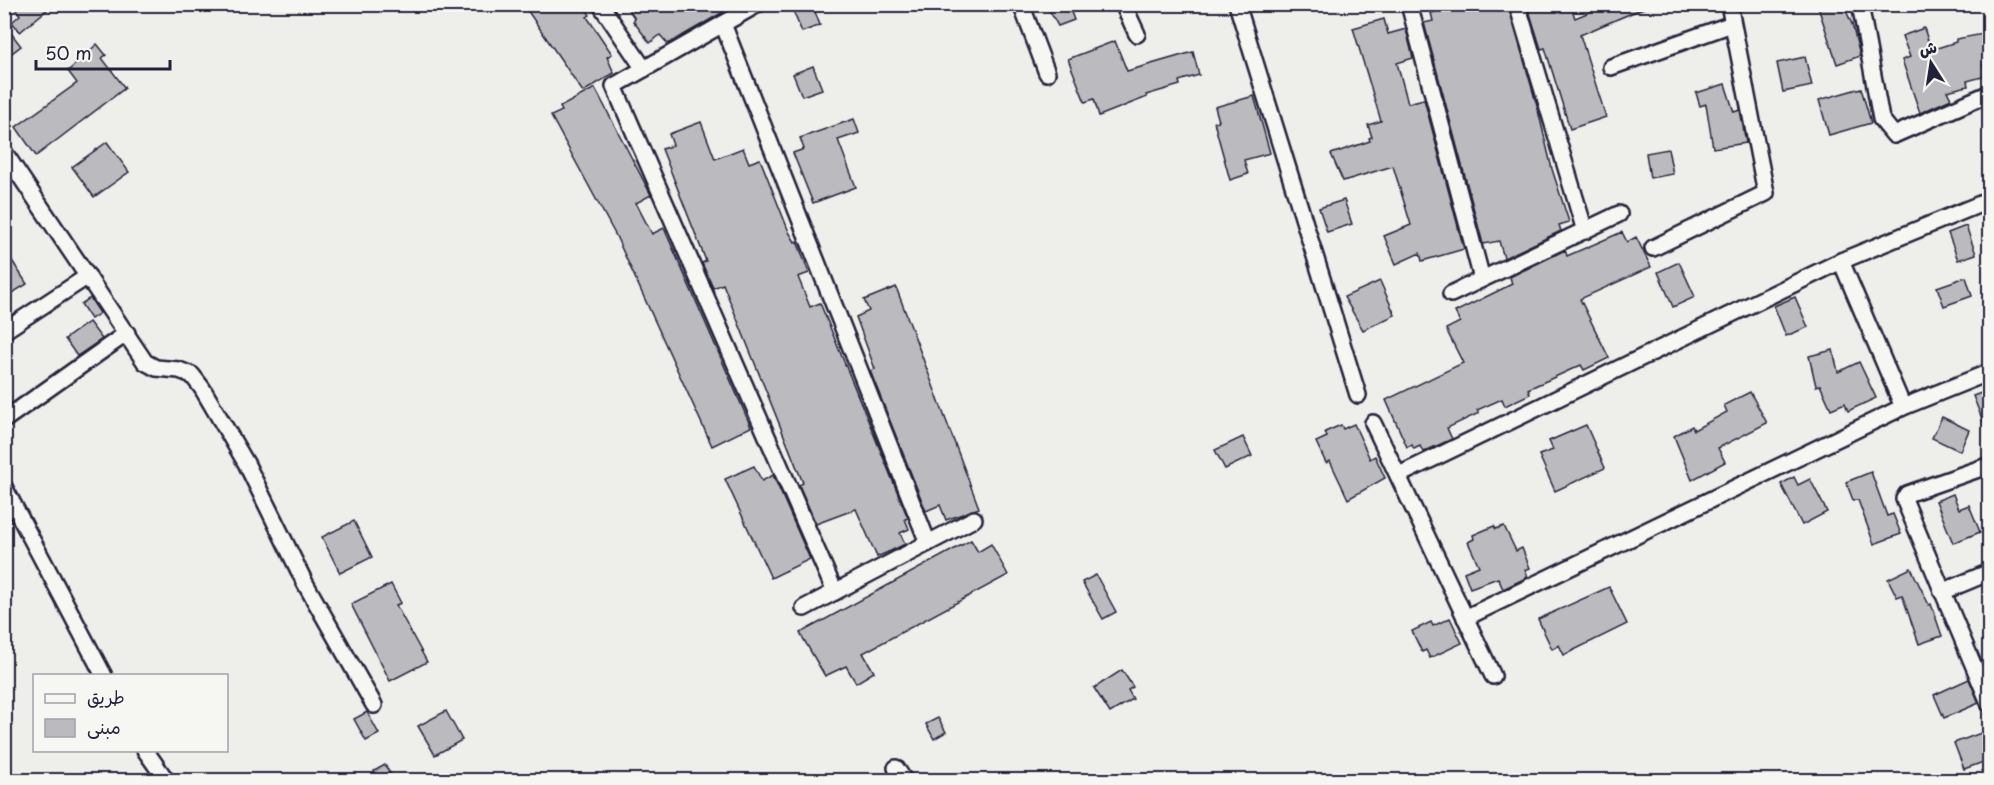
<svg xmlns="http://www.w3.org/2000/svg" width="1994" height="785" font-family="'Playpen Sans','Playpen Sans Arabic',sans-serif">
  <rect width="100%" height="100%" fill="#eeeeeb"/>
  <filter id="ink" filterUnits="userSpaceOnUse"><feTurbulence type="fractalNoise" baseFrequency=".0167" numOctaves="2"/><feDisplacementMap in="SourceGraphic" scale="12" xChannelSelector="R" yChannelSelector="G"/><feConvolveMatrix kernelMatrix="1 2 1 2 8 2 1 2 1" color-interpolation-filters="sRGB"/></filter>
  <g filter="url(#ink)">
    <g fill="#bbbbbf" stroke="#22223b" stroke-width="1.5">
      <path d="M12 4H54L20 32 12 22 20 15Z"/>
      <path d="M523 4H583L590 15 587 17 612 54 607 57 614 73 583 92Z"/>
      <path d="M625 4H737L668 44 660 35 650 43 633 21 635 19Z"/>
      <path d="M790 4H812L820 25 802 32Z"/>
      <path d="M1046 4H1089L1071 12 1074 20 1058 26Z"/>
      <path d="M1433 4H1508L1537 106 1552 169 1569 222 1559 225 1561 231 1504 258 1499 241 1483 244 1424 23 1433 21 1431 13 1435 12Z"/>
      <path d="M1527 4H1570L1575 18 1609 4H1653L1580 35 1606 117 1570 129 1545 48 1541 49Z"/>
      <path d="M1817 4H1843L1852 24 1860 56 1837 64Z"/>
      <path d="M1384 19 1388 34 1406 29 1413 58 1397 63 1408 103 1424 99 1464 249 1422 261 1420 253 1396 264 1384 236 1411 225 1393 166 1343 181 1331 154 1370 141 1369 138 1372 137 1368 125 1381 121 1353 28Z"/>
      <path d="M4 24 21 46 4 59Z"/>
      <path d="M1924 28 1931 50 1956 42V39L1983 34 1985 40 1989 39V62L1983 64 1986 76 1967 81 1968 86 1947 91 1951 99 1920 113 1902 60 1910 57 1902 36Z"/>
      <path d="M1115 41 1127 71 1193 52 1199 75 1179 81 1180 85 1146 95 1147 97 1099 116 1094 99 1085 102 1068 59Z"/>
      <path d="M97 44 106 55 102 58 125 88 36 156 16 127 77 83 68 71Z"/>
      <path d="M1805 57 1812 86 1783 92 1777 63Z"/>
      <path d="M813 66 822 89 802 96 793 74Z"/>
      <path d="M1725 84 1734 112 1740 110 1746 143 1713 148 1706 104 1700 106 1696 93Z"/>
      <path d="M595 88 651 195 636 203 652 234 664 228 751 427 712 446 616 236 551 116 562 111 560 107Z"/>
      <path d="M1861 88 1871 123 1829 135 1819 100Z"/>
      <path d="M1254 96 1270 153 1244 160 1248 174 1230 180 1214 122 1219 121 1215 107Z"/>
      <path d="M854 119 859 133 838 140 856 187 813 203 793 153 804 149 800 138Z"/>
      <path d="M701 122 715 159 743 148 749 163 760 159 789 232 795 242 797 241 809 273 798 277 810 307 820 303 908 518 905 519 909 529 900 533 905 544 897 548 877 557 856 509 816 524 799 485 803 483 723 284 713 288 702 263 706 261 662 149 673 145 669 134Z"/>
      <path d="M107 142 129 172 94 197 72 167Z"/>
      <path d="M1668 149 1673 174 1650 178 1646 153Z"/>
      <path d="M1344 200 1352 224 1327 232 1319 208Z"/>
      <path d="M1966 226 1976 254 1958 260 1948 233Z"/>
      <path d="M1622 232 1627 242 1636 237 1651 267 1580 299 1609 358 1584 370 1581 365 1546 381 1528 389 1530 394 1505 406 1502 399 1477 410 1479 413 1447 428 1452 439 1423 452 1420 446 1414 449 1412 445 1407 447 1386 400 1463 363 1446 329 1460 322 1455 312 1512 284 1510 277 1565 250 1567 256Z"/>
      <path d="M4 248 27 284 4 298Z"/>
      <path d="M1679 262 1695 297 1673 307 1658 272Z"/>
      <path d="M1966 277 1972 296 1944 306 1937 287Z"/>
      <path d="M1380 281 1395 315 1363 330 1344 297Z"/>
      <path d="M896 287 979 508 946 520 940 505 926 511 870 371 875 369 856 317 869 311 864 300Z"/>
      <path d="M1795 297 1808 327 1786 336 1774 306Z"/>
      <path d="M90 298 100 313 91 319 81 304Z"/>
      <path d="M89 322 102 339 77 356 65 339Z"/>
      <path d="M1833 350 1838 372 1859 362 1876 398 1848 411 1845 403 1831 409 1820 385 1816 386 1809 356Z"/>
      <path d="M1989 390V434H1988L1973 396Z"/>
      <path d="M1750 392 1767 423 1718 448 1725 462 1692 480 1674 436 1692 426 1694 430 1727 412 1724 405Z"/>
      <path d="M1942 417 1969 430 1960 451 1932 438Z"/>
      <path d="M1354 424 1370 459 1375 456 1385 478 1348 499 1330 461 1326 463 1316 442 1327 437 1325 432 1341 425 1343 429Z"/>
      <path d="M1586 425 1605 468 1555 491 1539 455 1553 450 1549 441Z"/>
      <path d="M1243 437 1252 456 1225 469 1215 450Z"/>
      <path d="M754 466 762 481 773 475 810 559 771 578 725 479Z"/>
      <path d="M1871 472 1887 516 1893 514 1901 534 1874 544 1858 500H1853L1846 482Z"/>
      <path d="M1794 477 1798 485 1810 479 1827 512 1802 525 1781 484Z"/>
      <path d="M1953 494 1959 509 1969 505 1980 532 1953 543 1936 501Z"/>
      <path d="M354 521 372 557 340 573 322 537Z"/>
      <path d="M1494 526 1496 529 1504 526 1516 551 1522 548 1530 568 1525 570 1528 577 1503 589 1498 578 1470 588 1464 572 1479 566 1468 542 1474 539 1473 535Z"/>
      <path d="M971 540 978 552 991 544 1008 575 863 653 874 672 856 683 846 666 825 676 800 633Z"/>
      <path d="M1911 568 1929 605 1931 604 1942 636 1919 644 1902 595 1897 597 1888 579Z"/>
      <path d="M1096 575 1116 612 1103 619 1082 582Z"/>
      <path d="M391 584 401 603 396 605 427 662 390 681 351 604Z"/>
      <path d="M1609 587 1627 624 1564 655 1559 645 1552 649 1538 619Z"/>
      <path d="M1450 618 1462 643 1430 658 1426 650 1422 652 1412 631 1431 622 1433 626Z"/>
      <path d="M1122 670 1133 687 1128 690 1133 699 1110 713 1094 688Z"/>
      <path d="M1969 679 1979 703 1944 718 1934 695Z"/>
      <path d="M446 711 462 740 435 755 418 726Z"/>
      <path d="M367 712 379 734 366 741 354 719Z"/>
      <path d="M938 718 946 732 934 739 926 724Z"/>
      <path d="M1989 730V760L1964 769 1954 743Z"/>
      <path d="M385 765 394 780H379L374 771Z"/>
    </g>
    <g fill="none" stroke-linecap="round" stroke-linejoin="round">
      <g stroke="#22223b" stroke-width="20">
        <g id="street">
          <path d="M600 4 644 69"/>
          <path d="M758 4 614 86 835 592"/>
          <path d="M1021 4 1047 73"/>
          <path d="M1123 4 1137 34"/>
          <path d="M1237 4 1358 395"/>
          <path d="M1409 4 1482 279"/>
          <path d="M1517 4 1585 231"/>
          <path d="M1860 4 1881 119 1894 135 1990 93"/>
          <path d="M723 24 928 543"/>
          <path d="M1611 67 1732 24"/>
          <path d="M4 152 145 362 156 368 179 370 192 375 202 388 246 463 305 583 374 705"/>
          <path d="M1653 248 1766 193 1729 4"/>
          <path d="M1451 294 1619 214"/>
          <path d="M4 331 88 276"/>
          <path d="M1903 407 1841 261 1990 200"/>
          <path d="M4 420 127 333"/>
          <path d="M1373 423 1493 676"/>
          <path d="M1990 465 1907 494 1904 499 1990 705"/>
          <path d="M1399 475 1841 261"/>
          <path d="M4 487 104 676"/>
          <path d="M1942 592 1990 572"/>
          <path d="M804 608 974 519"/>
          <path d="M1465 618 1903 407 1990 372"/>
          <path d="M145 750 166 780"/>
          <path d="M896 768 904 780"/>
        </g>
      </g>
      <use href="#street" stroke="#f6f6f2" stroke-width="15"/>
    </g>
  </g>
  <rect width="1994" height="785" fill="none" stroke="#f6f6f2" stroke-width="24"/>
  <rect x="12" y="12" width="1970" height="761" fill="none" stroke="#22223b" stroke-width="2" filter="url(#ink)"/>
  <rect x="33" y="674" width="195" height="78" fill="#f6f6f2" stroke="#a1a1a9" stroke-width="1.5"/>
  <rect x="45" y="694" width="30" height="9" fill="#f6f6f2" stroke="#a1a1a9" stroke-width="1.5"/>
  <text x="87" y="704" font-size="18" fill="#22223b">طريق</text>
  <rect x="45" y="719" width="30" height="18" fill="#bbbbbf" stroke="#a1a1a9" stroke-width="1.5"/>
  <text x="87" y="734" font-size="18" fill="#22223b">مبنى</text>
  <g transform="translate(1931 63) rotate(348)" stroke="#f6f6f2" stroke-width="4.5" paint-order="stroke">
  <path d="M0-4.5L10 22L0 15L-10 22Z" fill="#22223b"/>
  <text y="-9" font-size="16" font-weight="bold" text-anchor="middle" fill="#22223b">ش</text>
  </g>
  <path d="M36 60v9h134v-9" fill="none" stroke="#22223b" stroke-width="3"/>
  <text x="45" y="60" font-size="18" fill="#22223b" stroke="#f6f6f2" stroke-width="4.5" paint-order="stroke">50 m</text>
</svg>
